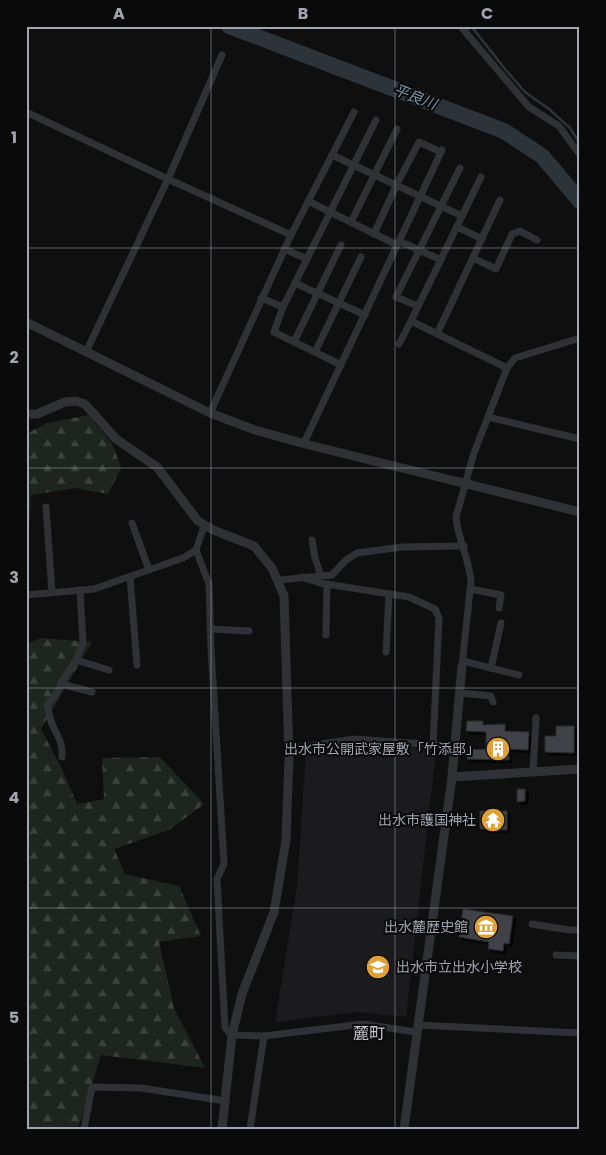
<svg xmlns="http://www.w3.org/2000/svg" width="606" height="1155" font-family="Poppins,'Noto Sans JP',sans-serif">
  <defs>
    <pattern id="forest-firs" width="22" height="20" patternUnits="userSpaceOnUse" patternTransform="scale(1.25)"><rect width="22" height="20" fill="#1e241e"/><path d="M5 1l3.5 6h-7zM16 11l3.5 6h-7z" fill="#3c413c"/></pattern>
    <filter id="shadow"><feDropShadow dx="3" dy="3" stdDeviation="0" flood-color="#0009"/></filter>
  </defs>
  <rect width="100%" height="100%" fill="#0f0f10"/>
  <path fill="#1b1b1d" d="M382 742 436 751 406 1017 357 1012 275 1022 297 887 306 750Z"/>
  <g fill="url(#forest-firs)">
    <path d="M89 415 113 445 121 468 108 494 75 488 31 495 28 546 26 550V434L47 423Z"/>
    <path d="M41 638 92 642 41 729 61 767 77 804 104 799 102 758 160 757 204 804 169 830 114 849 125 874 179 886 201 936 159 942 174 1008 205 1068 101 1055 78 1129H26V644Z"/>
  </g>
  <g fill="none" stroke-linecap="round" stroke-linejoin="round">
    <path stroke="#2c3339" stroke-width="2.5" d="M471 26 505 69 525 92 549 109 570 128 580 144"/>
    <path stroke="#2c3339" stroke-width="16" d="M229 26 504 131 542 156 580 201"/>
  </g>
  <g fill="#404246" stroke="#29292c" filter="url(#shadow)">
    <path d="M467 721H483V725L505 724V731L529 732 528 750 509 749V760L467 759V750L486 749V732L466 731Z"/>
    <path d="M556 726H574V753L545 752V736H556Z"/>
    <path d="M517 789H525V801L517 802Z"/>
    <path d="M480 811H507V830L480 829Z"/>
    <path d="M463 909 513 916 509 944 504 943 503 951 488 949 489 942 459 937Z"/>
  </g>
  <g fill="none" stroke-linecap="round" stroke-linejoin="round">
    <g stroke="#303135" stroke-width="7">
      <path d="M469 26 462 28 529 107 559 126 580 155"/>
      <path d="M26 112 168 179 291 235 210 413"/>
      <path d="M332 155 354 112"/>
      <path d="M481 177 411 321 507 368"/>
      <path d="M308 201 397 245"/>
      <path d="M351 222 397 129"/>
      <path d="M457 227 482 239"/>
      <path d="M374 234 396 186 419 142 441 152"/>
      <path d="M291 235 332 155 462 216"/>
      <path d="M399 241 441 260"/>
      <path d="M284 249 307 259"/>
      <path d="M473 258 496 269 512 234 520 231 537 240"/>
      <path d="M261 298 283 307 295 283"/>
      <path d="M418 306 396 297 460 168"/>
      <path d="M283 307 274 332 341 365"/>
      <path d="M365 315 295 283 376 120"/>
      <path d="M437 334 500 200"/>
      <path d="M294 342 341 245"/>
      <path d="M399 344 411 321"/>
      <path d="M86 352 168 179 222 55"/>
      <path d="M315 352 361 257"/>
      <path d="M488 417 580 439"/>
      <path d="M304 443 442 150"/>
      <path d="M46 507 52 592"/>
      <path d="M132 523 149 570"/>
      <path d="M204 526 196 550 209 584 211 649 224 864 217 879 225 1028 232 1035 264 1036 363 1024 416 1032"/>
      <path d="M312 540 315 558 321 576"/>
      <path d="M130 577 137 665"/>
      <path d="M302 577 320 583 409 597 435 609 439 618 433 745"/>
      <path d="M279 580 332 575 346 560 357 553 402 547 464 546"/>
      <path d="M470 589 501 595 499 608"/>
      <path d="M26 595 94 589 183 558 196 550"/>
      <path d="M210 629 249 631"/>
      <path d="M326 635 327 584"/>
      <path d="M386 652 389 594"/>
      <path d="M76 660 109 670"/>
      <path d="M463 661 519 675"/>
      <path d="M462 666 471 581C469 559 458 539 456 517L474 453 507 368 515 358 580 338"/>
      <path d="M491 668 501 623"/>
      <path d="M61 684 92 692"/>
      <path d="M459 693 491 696 493 702"/>
      <path d="M288 749 354 739 454 746"/>
      <path d="M62 757C64 742 55 734 51 721 49 716 49 710 47 705L55 696 65 677 76 660 83 643 80 590"/>
      <path d="M533 772 536 718"/>
      <path d="M532 924 569 930H580"/>
      <path d="M556 955 580 956"/>
      <path d="M417 1025 580 1033"/>
      <path d="M84 1129 92 1087 141 1088 226 1101"/>
      <path d="M250 1129 264 1036"/>
    </g>
    <g stroke="#303135" stroke-width="9">
      <path d="M26 322 210 413 255 430 309 445 580 512"/>
      <path d="M26 414H37L65 402 76 401 85 404 116 439 157 467 198 521 213 530 254 546 272 568 284 596 289 758 286 840 274 912 242 994 232 1035 222 1129"/>
      <path d="M452 777 580 769"/>
      <path d="M404 1129 452 777 462 666"/>
    </g>
  </g>
  <path fill="none" stroke="#a1a6b0" stroke-width="1" stroke-opacity="0.55" d="M211 26V1129M395 26V1129M26 248H580M26 468H580M26 688H580M26 908H580"/>
  <defs>
    <g id="building-disc" transform="scale(1.25)"><circle r="9.5" fill="#dfa037" stroke="#0a0a0b"/><path d="M-4-6H4V6H1V3H-1V6H-4ZM-2.5-4.3h1.7v1.8h-1.7ZM.8-4.3h1.7v1.8H.8ZM-2.5-1h1.7V.8h-1.7ZM.8-1h1.7V.8H.8Z" fill="#fff"/></g>
    <g id="temple-disc" transform="scale(1.25)"><circle r="9.5" fill="#dfa037" stroke="#0a0a0b"/><path d="M0-6L5-2H3V0L6.5 2.5H4V6H1.5V3h-3V6H-4V2.5H-6.5L-3 0V-2H-5Z" fill="#fff"/></g>
    <g id="museum-disc" transform="scale(1.25)"><circle r="9.5" fill="#dfa037" stroke="#0a0a0b"/><path d="M0-6L6-3V-2H-6V-3ZM-5-1h2V3h-2ZM-1-1h2V3h-2ZM3-1h2V3H3ZM-6 4H6V6H-6Z" fill="#fff"/></g>
    <g id="school-disc" transform="scale(1.25)"><circle r="9.5" fill="#dfa037" stroke="#0a0a0b"/><path d="M0-5L7-2L0 1L-7-2ZM-4 1L0 2.5L4 1V4Q0 6-4 4Z" fill="#fff"/></g>
  </defs>
  <g fill-rule="evenodd">
    <use href="#building-disc" x="498" y="749"/>
    <use href="#temple-disc" x="493" y="820"/>
    <use href="#museum-disc" x="486" y="927"/>
    <use href="#school-disc" x="378" y="967"/>
  </g>
  <g text-anchor="middle" stroke-width="4" stroke-linejoin="round" paint-order="stroke">
    <g font-size="14" fill="#a1a6b0" stroke="#0a0a0b" text-anchor="end">
      <text x="480" y="754">出水市公開武家屋敷「竹添邸」</text>
      <text x="476" y="825">出水市護国神社</text>
      <text x="468" y="932">出水麓歴史館</text>
      <text x="396" y="972" text-anchor="start">出水市立出水小学校</text>
    </g>
    <g font-size="15" font-style="italic" fill="#7a95a8" stroke="#0a0a0b">
      <text transform="translate(415 97) rotate(21)" y="5">平良川</text>
    </g>
    <g font-size="16" fill="#c2c5cc" stroke="#0a0a0b">
      <text x="369" y="1039">麓町</text>
    </g>
  </g>
  <rect width="606" height="1155" fill="none" stroke="#0a0a0b" stroke-width="55"/>
  <rect x="28" y="28" width="550" height="1100" fill="none" stroke="#a1a6b0" stroke-width="2"/>
  <g font-size="16" text-anchor="middle" font-weight="bold" fill="#a1a6b0">
    <text x="119" y="19">A</text>
    <text x="303" y="19">B</text>
    <text x="487" y="19">C</text>
    <text x="14" y="143">1</text>
    <text x="14" y="363">2</text>
    <text x="14" y="583">3</text>
    <text x="14" y="803">4</text>
    <text x="14" y="1023">5</text>
  </g>
</svg>
